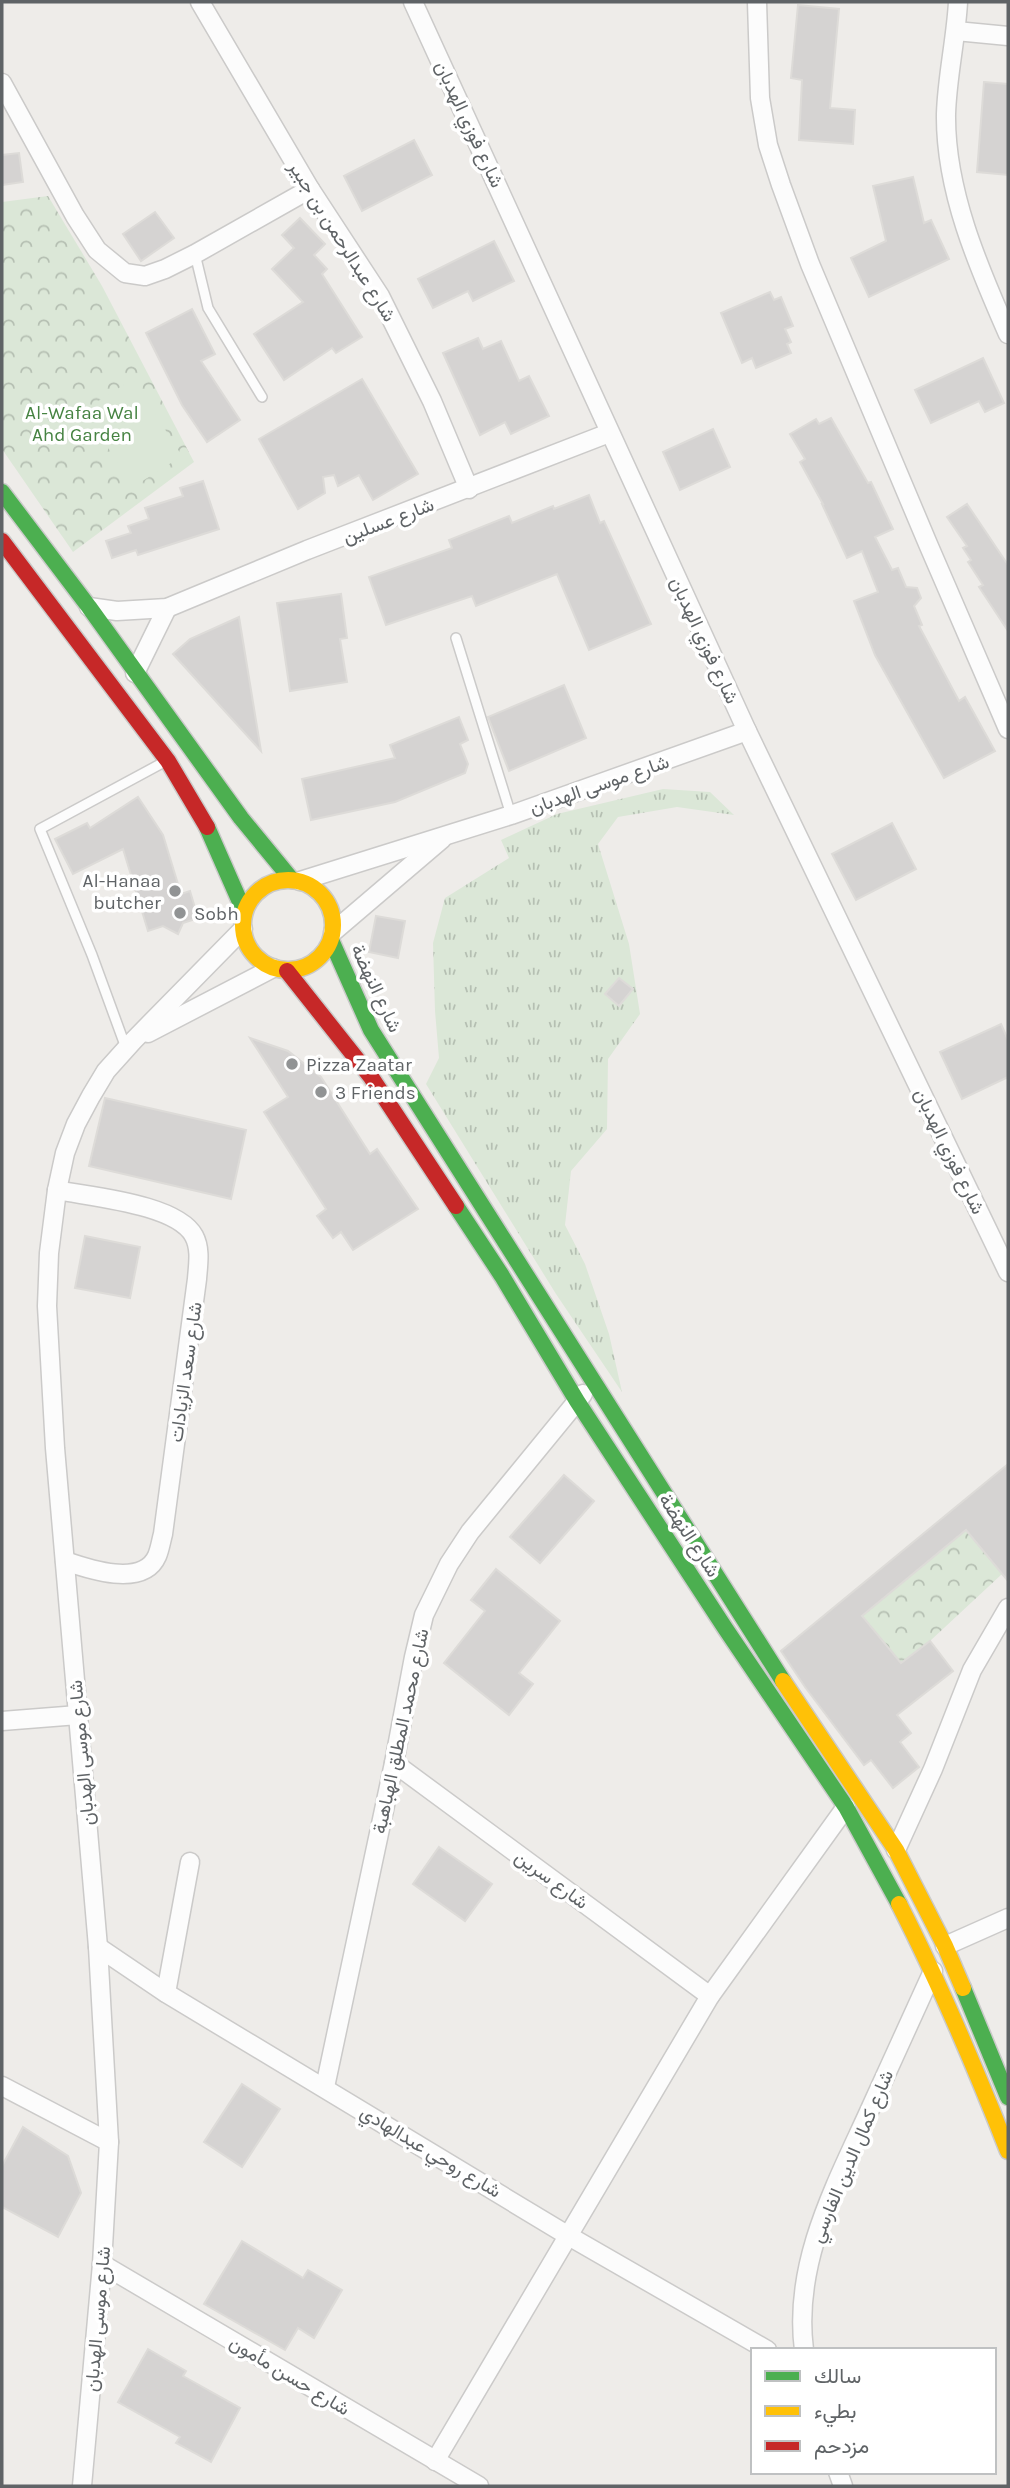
<svg xmlns="http://www.w3.org/2000/svg" width="1010" height="2488" font-family="Karla,Vazirmatn,sans-serif">
  <defs>
    <pattern id="grass-tufts" width="24" height="20" patternUnits="userSpaceOnUse" patternTransform="scale(1.75)"><rect width="24" height="20" fill="#dbe7d7"/><path d="M3 7l-1-3M5 7V3M7 7l1-3M15 17l-1-3M17 17v-4M19 17l1-3" fill="none" stroke="#b5bfb2"/></pattern>
    <pattern id="forest-crowns" width="20" height="18" patternUnits="userSpaceOnUse" patternTransform="scale(1.75)"><rect width="20" height="18" fill="#dbe7d7"/><path d="M2 6a3 3 0 1 1 6 0M12 15a3 3 0 1 1 6 0" fill="none" stroke="#b5bfb2"/></pattern>
  </defs>
  <rect width="100%" height="100%" fill="#eeece9"/>
  <path fill="url(#grass-tufts)" d="M663 789 710 792 734 815 677 807 618 817 598 844 629 944 640 1014 608 1059 607 1129 571 1171 565 1225 585 1264 609 1334 622 1392 556 1294 426 1084 439 1058 435 1011 433 943 445 898 509 858 501 840 557 814Z"/>
  <g fill="url(#forest-crowns)">
    <path d="M48 196 102 286 194 462 73 552 2 449V202Z"/>
    <path d="M966 1530 1002 1574 930 1641 829 1719 821 1707 890 1650 862 1616Z"/>
  </g>
  <path fill="#dbe7d7" d="M133 379 182 456 133 487 84 410Z"/>
  <g fill="#d5d3d2" stroke="#dddbd8" stroke-width="2">
    <path d="M798 5 839 9 830 108 855 110 853 144 799 140 802 80 791 78Z"/>
    <path d="M984 82 1008 84V175L977 172Z"/>
    <path d="M414 140 432 175 362 211 344 176Z"/>
    <path d="M19 153 23 182 2 185V155Z"/>
    <path d="M913 177 924 223 931 220 949 259 869 297 851 258 886 241 873 186Z"/>
    <path d="M155 212 174 238 141 261 123 234Z"/>
    <path d="M300 218 325 244 314 255 327 269 322 274 362 337 336 353 332 348 284 380 254 334 303 302 272 269 294 248 282 235Z"/>
    <path d="M494 241 514 281 473 301 468 291 433 308 418 279Z"/>
    <path d="M770 292 774 300 781 297 793 326 785 329 791 342 787 344 791 353 756 368 752 358 742 363 721 313Z"/>
    <path d="M192 309 215 354 201 361 240 420 207 442 182 405 146 333Z"/>
    <path d="M478 338 483 349 501 341 519 381 529 376 549 416 511 434 505 422 480 435 443 353Z"/>
    <path d="M983 358 1004 403 985 412 979 401 931 423 915 390Z"/>
    <path d="M362 379 418 474 373 500 359 475 338 486 334 475 323 477 325 493 298 509 259 439Z"/>
    <path d="M831 418 868 483 871 482 893 529 875 537 892 570 898 568 906 587 917 588 921 598 914 606 922 625 919 626 959 701 965 697 995 751 944 778 875 655 854 601 878 592 862 551 847 558 822 504H823L800 462 805 459 790 434 816 419 819 424Z"/>
    <path d="M713 429 730 467 680 490 663 452Z"/>
    <path d="M203 481 219 529 138 555 136 550 112 558 106 541 131 533 128 526 149 519 145 508 183 496 180 488Z"/>
    <path d="M589 495 600 523 604 521 651 624 589 650 557 574 476 606 472 596 386 625 369 577 452 548 449 540 509 516 512 523 553 506 554 509Z"/>
    <path d="M967 504 1008 565V631L979 587 983 585 968 562 971 560 963 548 967 546 947 517Z"/>
    <path d="M341 594 347 638 340 639 347 682 290 691 277 603Z"/>
    <path d="M239 617 261 751 173 654 190 639Z"/>
    <path d="M564 685 586 738 509 771 488 717Z"/>
    <path d="M459 717 468 740 460 744 468 764 465 773 395 802 311 820 302 779 395 758 390 745Z"/>
    <path d="M138 797 163 835 181 894 190 891 198 918 183 923 178 934 163 926 148 931 123 849 73 874 55 839 87 823 90 828Z"/>
    <path d="M892 823 916 869 856 900 832 854Z"/>
    <path d="M376 916 405 921 398 958 369 952Z"/>
    <path d="M619 978 633 989 619 1006 605 994Z"/>
    <path d="M1001 1024 1008 1040V1077L962 1099 940 1052Z"/>
    <path d="M250 1038 288 1051 321 1077 370 1154 377 1149 418 1209 353 1250 341 1232 333 1238 317 1216 326 1209 264 1112 288 1097Z"/>
    <path d="M105 1098 246 1130 231 1199 89 1166Z"/>
    <path d="M85 1236 140 1247 130 1298 75 1288Z"/>
    <path d="M1008 1464V1581L966 1530 862 1616 901 1663 930 1641 953 1671 897 1715 911 1733 900 1742 919 1767 893 1788 871 1760 864 1765 805 1687 781 1651Z"/>
    <path d="M564 1475 594 1501 540 1563 510 1537Z"/>
    <path d="M496 1569 560 1621 519 1673 533 1684 509 1715 444 1663 485 1611 471 1600Z"/>
    <path d="M439 1847 492 1884 465 1921 413 1884Z"/>
    <path d="M242 2084 280 2109 242 2167 204 2142Z"/>
    <path d="M23 2127 68 2156 81 2193 58 2237 2 2207V2166Z"/>
    <path d="M242 2241 303 2278 308 2270 342 2290 314 2338 298 2328 285 2350 204 2304Z"/>
    <path d="M148 2349 186 2371 183 2376 240 2408 211 2462 176 2443 180 2437 118 2402Z"/>
  </g>
  <g fill="none" stroke-linecap="round" stroke-linejoin="round">
    <g stroke="#cbcac9" stroke-width="12">
      <g id="lane">
        <path d="M195 254 208 308 262 397"/>
        <path d="M456 638 511 815"/>
        <path d="M126 1048 92 955 40 829 166 761"/>
      </g>
    </g>
    <g stroke="#cbcac9" stroke-width="21">
      <g id="street">
        <path d="M200 2 310 189 380 296 432 401 469 489"/>
        <path d="M413 2 747 731 1008 1272"/>
        <path d="M757 2 760 98 768 145 781 185 810 264 928 544 1008 729"/>
        <path d="M958 2C956 39 947 77 946 114 945 190 978 266 1008 334"/>
        <path d="M956 31 1008 36"/>
        <path d="M2 83 75 216 97 250 125 273 145 276 165 269 195 254 310 189"/>
        <path d="M89 607 117 611 167 608 307 550 609 433"/>
        <path d="M135 673 167 608"/>
        <path d="M300 881 511 815 747 731"/>
        <path d="M333 932 442 839"/>
        <path d="M148 1033 273 968"/>
        <path d="M57 1190C91 1197 177 1204 194 1236 201 1249 198 1265 197 1279L163 1534C161 1541 160 1549 157 1556 143 1588 88 1569 65 1561"/>
        <path d="M2 1721 78 1715"/>
        <path d="M394 1763 710 1996"/>
        <path d="M896 1850 933 1769 972 1670 1008 1608"/>
        <path d="M945 1946 1008 1918"/>
        <path d="M98 1947 166 1993 567 2235 767 2350"/>
        <path d="M166 1993 190 1862"/>
        <path d="M2 2086 109 2142"/>
        <path d="M325 2087 394 1763 414 1657 424 1615 449 1564 470 1532 583 1394"/>
        <path d="M102 2264 479 2486"/>
        <path d="M804 2350C793 2266 833 2190 867 2116 889 2068 911 2019 933 1971"/>
        <path d="M435 2461 710 1996 846 1807"/>
        <path d="M838 2472 843 2486"/>
        <path d="M82 2486 102 2264 109 2142 98 1947 55 1448 47 1306 49 1253 57 1190 65 1153 76 1124 91 1096 106 1071 133 1041 243 929"/>
      </g>
    </g>
    <g stroke="#cacac9" stroke-width="19">
      <g id="fast">
        <path d="M2 492 89 607 241 818 292 880"/>
        <path d="M207 827 244 911"/>
        <path d="M331 940 371 1030 783 1681"/>
        <path d="M456 1206 502 1276 577 1401 725 1628 846 1807 899 1904"/>
        <path d="M963 1988 1008 2097"/>
      </g>
    </g>
    <g stroke="#cacac9" stroke-width="19">
      <g id="slow">
        <circle cx="288" cy="925" r="45"/>
        <path d="M783 1681 896 1850 945 1946 963 1988"/>
        <path d="M899 1904C940 1984 975 2067 1008 2151"/>
      </g>
    </g>
    <g stroke="#cacac9" stroke-width="19">
      <g id="jam">
        <path d="M2 541 168 761 207 827"/>
        <path d="M287 971 371 1077 456 1206"/>
      </g>
    </g>
    <use href="#lane" stroke="#fcfcfc" stroke-width="9"/>
    <use href="#street" stroke="#fcfcfc" stroke-width="18"/>
    <use href="#fast" stroke="#4caf50" stroke-width="16"/>
    <use href="#slow" stroke="#ffc107" stroke-width="16"/>
    <use href="#jam" stroke="#c62828" stroke-width="16"/>
  </g>
  <g fill="#919394" stroke="#fff" stroke-width="2.5">
    <circle cx="175" cy="891" r="7"/>
    <circle cx="180" cy="913" r="7"/>
    <circle cx="292" cy="1064" r="7"/>
    <circle cx="321" cy="1092" r="7"/>
  </g>
  <g text-anchor="middle" stroke-width="7" stroke-linejoin="round" paint-order="stroke">
    <g font-size="19" fill="#5f6366" stroke="#fff">
      <text transform="translate(470 124) rotate(65)" y="7">شارع فوزي الهدبان</text>
      <text transform="translate(343 241) rotate(58)" y="7">شارع عبدالرحمن بن جبير</text>
      <text transform="translate(388 520) rotate(-21)" y="7">شارع عسلين</text>
      <text transform="translate(705 640) rotate(65)" y="7">شارع فوزي الهدبان</text>
      <text transform="translate(599 784) rotate(-19)" y="7">شارع موسى الهدبان</text>
      <text transform="translate(377 988) rotate(65)" y="7">شارع النهضة</text>
      <text transform="translate(950 1151) rotate(64)" y="7">شارع فوزي الهدبان</text>
      <text transform="translate(185 1372) rotate(-82)" y="7">شارع سعد الزيادات</text>
      <text transform="translate(690 1535) rotate(57)" y="7">شارع النهضة</text>
      <text transform="translate(400 1731) rotate(-78)" y="7">شارع محمد المطلق الهباهبة</text>
      <text transform="translate(81 1753) rotate(-95)" y="7">شارع موسى الهدبان</text>
      <text transform="translate(552 1879) rotate(36)" y="7">شارع سرين</text>
      <text transform="translate(431 2151) rotate(31)" y="7">شارع روحي عبدالهادي</text>
      <text transform="translate(851 2156) rotate(-67)" y="7">شارع كمال الدين الفارسي</text>
      <text transform="translate(97 2319) rotate(-85)" y="7">شارع موسى الهدبان</text>
      <text transform="translate(290 2375) rotate(31)" y="7">شارع حسن مأمون</text>
    </g>
    <g font-size="19" fill="#468342" stroke="#fff">
      <text x="82" y="419">Al-Wafaa Wal<tspan x="82" dy="22">Ahd Garden</tspan></text>
    </g>
    <g font-size="19" fill="#5f6366" stroke="#fff" text-anchor="start">
      <text x="161" y="887" text-anchor="end">Al-Hanaa<tspan x="161" dy="22">butcher</tspan></text>
      <text x="194" y="920">Sobh</text>
      <text x="306" y="1071">Pizza Zaatar</text>
      <text x="335" y="1099">3 Friends</text>
    </g>
  </g>
  <rect width="1010" height="2488" fill="none" stroke="#5f6366" stroke-width="7"/>
  <rect x="751" y="2348" width="245" height="126" fill="#ffffff" stroke="#bfc1c2" stroke-width="2"/>
  <rect x="765" y="2371" width="35" height="10" fill="#4caf50" stroke="#bfc1c2" stroke-width="2"/>
  <text x="814" y="2383" font-size="21" fill="#5f6366">سالك</text>
  <rect x="765" y="2406" width="35" height="10" fill="#ffc107" stroke="#bfc1c2" stroke-width="2"/>
  <text x="814" y="2418" font-size="21" fill="#5f6366">بطيء</text>
  <rect x="765" y="2441" width="35" height="10" fill="#c62828" stroke="#bfc1c2" stroke-width="2"/>
  <text x="814" y="2453" font-size="21" fill="#5f6366">مزدحم</text>
</svg>
